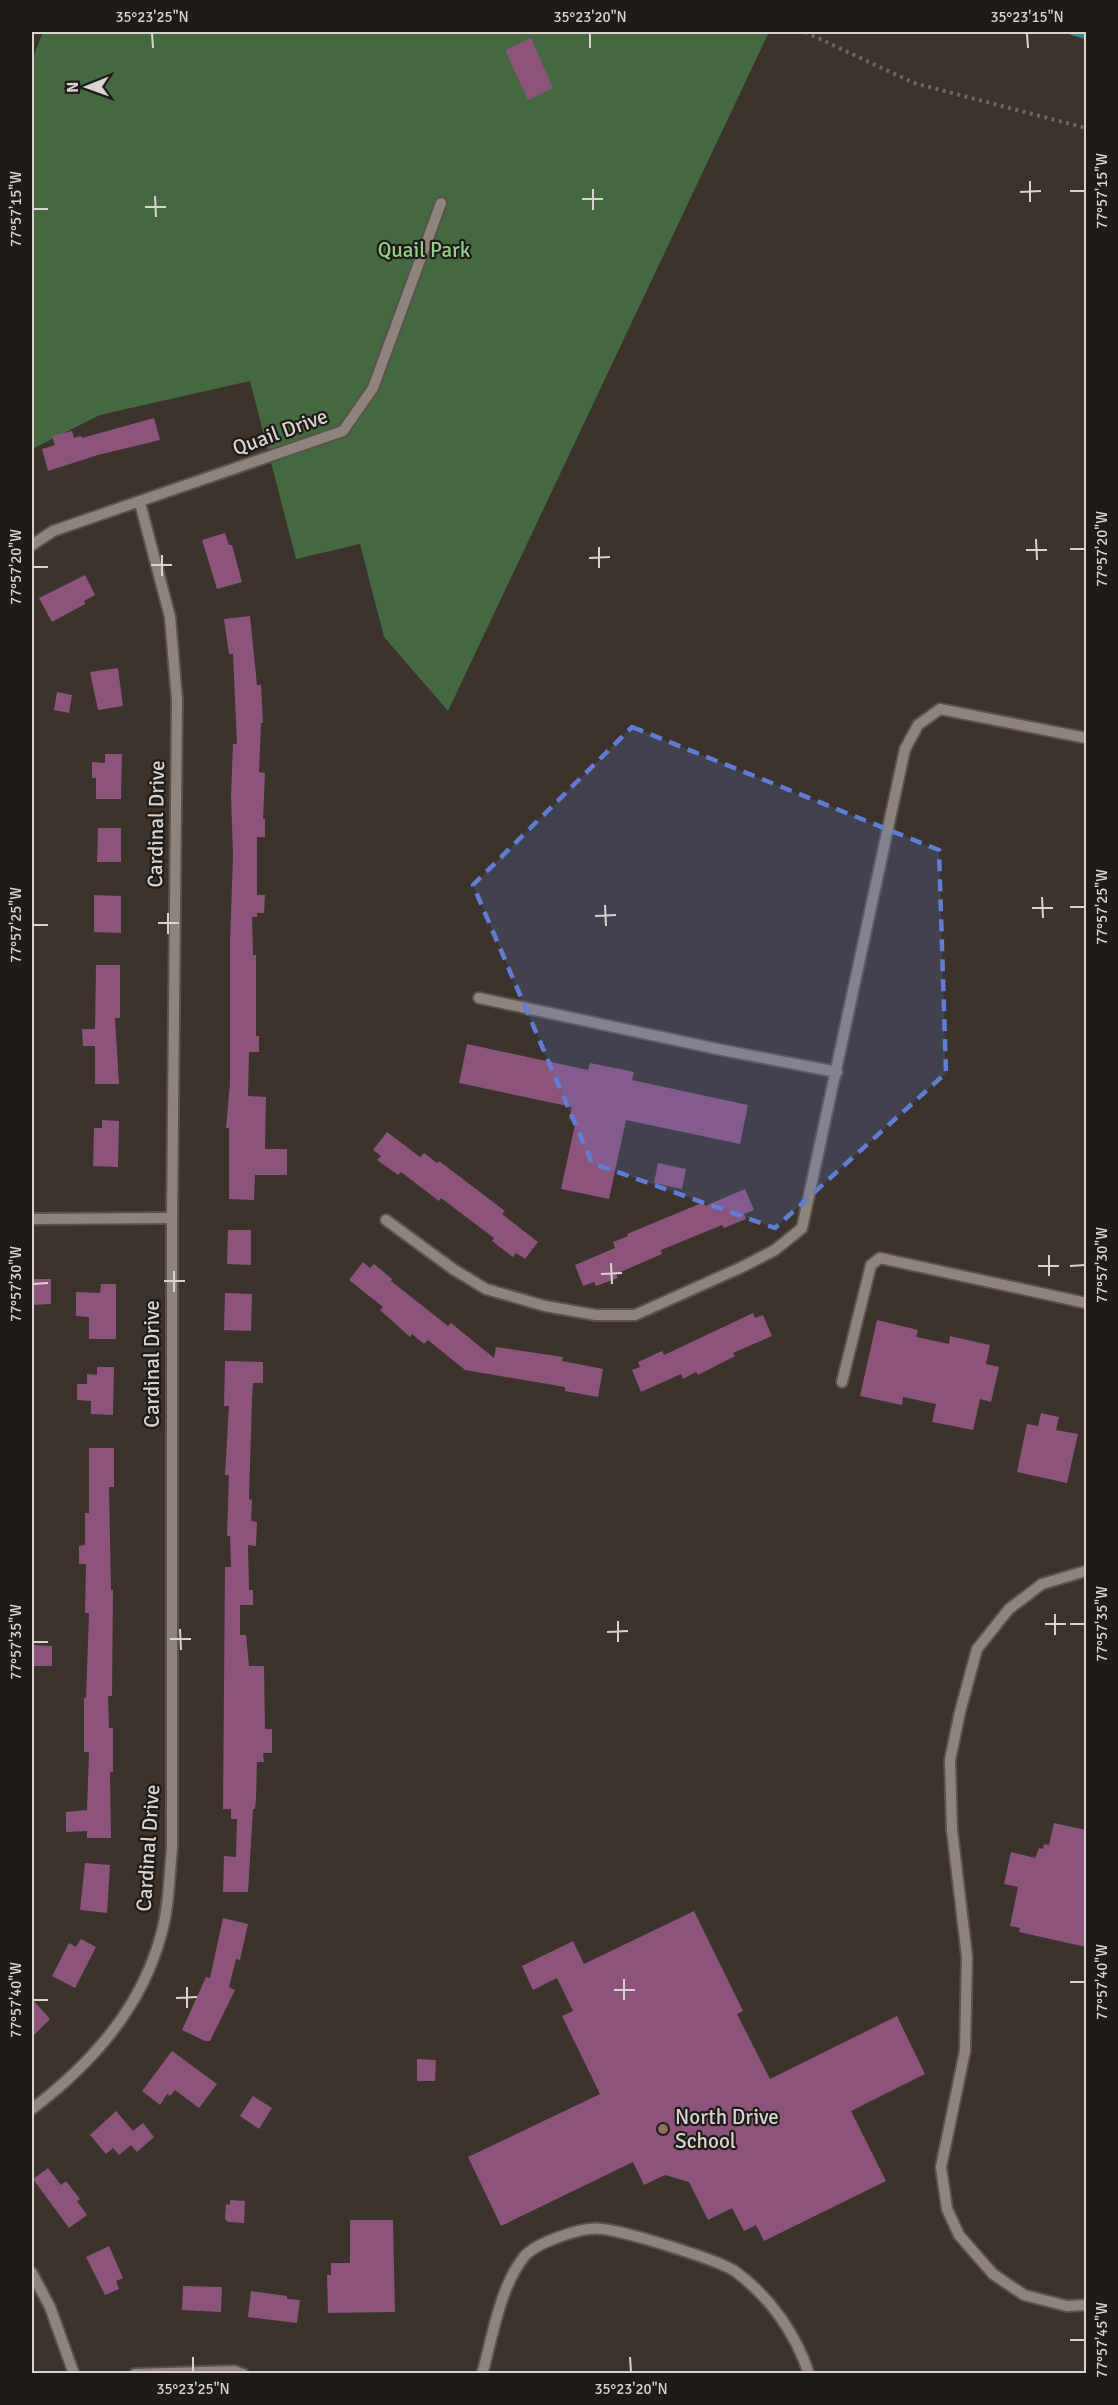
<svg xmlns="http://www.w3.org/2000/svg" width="1118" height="2405" font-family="Signika,sans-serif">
  <rect width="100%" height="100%" fill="#3b332c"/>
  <path fill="#446840" d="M43 32H769L448 711 384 637 360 544 296 559 250 381 100 415 32 449V60Z"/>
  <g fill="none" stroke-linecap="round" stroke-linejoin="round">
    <path stroke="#248d8f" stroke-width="6" d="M1072 32 1086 36"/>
  </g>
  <g fill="#8c547b">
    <path d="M531 38 553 88 528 100 505 50Z"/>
    <path d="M154 418 160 440 98 455 48 471 42 449 55 445 52 436 72 431 74 438 81 436 82 438Z"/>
    <path d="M225 533 229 545H232L242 582 217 589 202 540Z"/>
    <path d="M85 575 95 595 84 601 85 604 52 622 39 598Z"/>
    <path d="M250 616 257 685H261L263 723H261L259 772 265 773 263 819H265V837H257V895H265L264 913H257V917H252L253 955H256V1036H259V1052H249L248 1096 266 1097 265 1149H287V1175H255L254 1200 229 1199V1128H226L230 1083V942L233 855 231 796 233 744H237L233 654H229L224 619Z"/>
    <path d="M118 668 123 706 98 710 90 672Z"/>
    <path d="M57 692 72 695 69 713 54 710Z"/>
    <path d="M105 754H122L121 799H96V778H92V762L105 763Z"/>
    <path d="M98 828H121V862H97Z"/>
    <path d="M94 895 121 896V933L94 932Z"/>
    <path d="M96 965H120V1018H115L119 1084H95V1046H83L82 1029H95Z"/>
    <path d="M467 1044 588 1070 590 1063 634 1072 632 1080 748 1105 740 1144 626 1120 609 1199 561 1189 576 1120 569 1119 572 1107 459 1083Z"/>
    <path d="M102 1120 119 1121 118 1167 93 1166 94 1128H102Z"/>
    <path d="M387 1132 420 1157 424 1153 437 1163 439 1161 505 1211 502 1214 538 1242 525 1259 516 1253 513 1257 492 1241 494 1238 441 1198 439 1201 401 1172 398 1175 377 1160 381 1156 373 1150Z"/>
    <path d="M658 1163 686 1169 682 1189 654 1183Z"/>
    <path d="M745 1189 754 1210 744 1214 746 1219 724 1228 722 1225 661 1250 662 1254 616 1274 618 1278 596 1286 594 1282 583 1286 575 1265 615 1248 613 1242 628 1236 627 1234 704 1202 705 1206Z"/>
    <path d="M228 1230H251V1265L227 1264Z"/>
    <path d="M363 1262 370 1268 374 1264 392 1279 391 1281 448 1326 451 1323 494 1358 496 1347 563 1357 562 1361 603 1369 598 1397 565 1391V1387L465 1370 428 1340 424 1344 412 1334 410 1337 380 1310 383 1307 349 1280Z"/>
    <path d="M32 1279H51V1304L32 1305Z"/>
    <path d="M101 1284H116V1339H89V1317L76 1316V1292L100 1293Z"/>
    <path d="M225 1293 252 1294 251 1331 224 1330Z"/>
    <path d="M753 1313 755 1318 763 1315 772 1336 733 1353 735 1356 698 1375 696 1372 683 1379 681 1374 641 1392 632 1370 640 1367 638 1362 662 1351 664 1355Z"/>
    <path d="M877 1320 918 1330 916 1337 949 1344 950 1336 990 1345 986 1364 999 1367 991 1402 980 1399 973 1430 932 1422 936 1404 903 1397 902 1405 860 1396Z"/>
    <path d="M225 1361 263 1362V1383H253L252 1399 249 1499 252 1500 251 1521 257 1522 256 1546 248 1545 249 1590H253V1605H240V1635H246L249 1666H264L265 1729H272V1753H263L264 1762H257L256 1799 255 1809H253L248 1892H223L224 1856 236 1857 237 1819H231V1809H223L225 1567H231L230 1536H227L229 1475H225L229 1406H224Z"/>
    <path d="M97 1367H114L113 1415 91 1414V1401L77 1400V1384H87V1374L97 1375Z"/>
    <path d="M1041 1413 1059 1417 1056 1430 1078 1434 1067 1483 1017 1472 1027 1424 1038 1426Z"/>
    <path d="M89 1448H114V1487H109L111 1590H113L112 1696H108L109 1728H113V1772H110L111 1838H87V1831L66 1832V1812L87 1810 89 1752H84V1698H86L89 1613H85L86 1564H79V1546L85 1545V1513H89Z"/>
    <path d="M33 1645 52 1646V1666H33Z"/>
    <path d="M1054 1823 1086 1830V1947L1019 1932 1020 1928 1010 1926 1018 1887 1004 1884 1011 1852 1035 1858 1039 1848 1043 1849 1044 1844 1049 1845Z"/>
    <path d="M85 1863 110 1865 107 1913 80 1910Z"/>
    <path d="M694 1911 743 2011 737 2014 770 2079 897 2016 925 2074 851 2111 886 2181 764 2241 756 2225 744 2231 732 2208 708 2220 689 2182 665 2175 644 2185 633 2162 501 2226 468 2157 600 2094 562 2016 573 2011 557 1978 533 1990 522 1966 573 1941 584 1964Z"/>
    <path d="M223 1918 248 1924 240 1960 236 1959 229 1987 235 1990 210 2041H205L182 2030 206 1977 210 1978Z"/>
    <path d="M81 1939 96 1947 75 1988 52 1976 69 1943 76 1947Z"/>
    <path d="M32 1999 50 2019 32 2037Z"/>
    <path d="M172 2051 217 2084 199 2108 175 2090 170 2096 167 2094 160 2105 142 2091Z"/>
    <path d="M417 2059 436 2060 435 2081H417Z"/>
    <path d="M253 2096 272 2108 259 2129 240 2116Z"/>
    <path d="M116 2111 133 2131 143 2123 154 2137 137 2152 131 2145 119 2155 113 2148 106 2154 90 2135Z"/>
    <path d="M48 2168 61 2185 66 2181 80 2199 77 2201 87 2215 69 2228 33 2179Z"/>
    <path d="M230 2200 245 2201 244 2223 228 2222 225 2219 226 2204 230 2205Z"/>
    <path d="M350 2220H393L395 2312 328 2313 327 2275H331V2263H350Z"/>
    <path d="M109 2246 123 2278 116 2281 119 2289 105 2295 86 2257Z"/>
    <path d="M183 2286 222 2287 221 2312 182 2310Z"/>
    <path d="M251 2291 287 2296V2299L300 2300 297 2323 248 2317Z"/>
  </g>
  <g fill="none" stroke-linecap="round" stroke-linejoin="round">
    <g stroke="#59524d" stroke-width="14">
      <g id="minor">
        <path d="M32 545 53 531 343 431 373 388 441 203"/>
        <path d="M479 998 722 1050 837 1072"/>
        <path d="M32 1219 172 1218"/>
        <path d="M386 1220 453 1269 486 1289 545 1306 596 1315H635L742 1267 775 1250 802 1228 905 749 918 725 940 709 1086 738"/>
        <path d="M842 1382 871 1265 880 1258 1086 1303"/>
        <path d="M1086 1571 1042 1584 1009 1609 977 1649 960 1712 950 1760 952 1830 967 1957 965 2051 941 2167 947 2209 959 2235 993 2274 1024 2295 1067 2306 1086 2305"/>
        <path d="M32 2109C91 2064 141 2009 161 1935 169 1908 169 1877 172 1849V1218L177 700 170 617 140 503"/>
        <path d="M32 2273 50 2307 74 2374"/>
        <path d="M135 2374 234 2371 243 2374"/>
        <path d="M482 2374C493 2336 499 2290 523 2258 534 2243 583 2226 602 2229 624 2231 720 2260 736 2272 770 2297 796 2334 809 2374"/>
      </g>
    </g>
    <path stroke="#6f6862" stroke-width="4" stroke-dasharray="3 4.5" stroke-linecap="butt" d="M805 32 914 83 1086 128"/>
    <use href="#minor" stroke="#8f847d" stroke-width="10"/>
  </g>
  <path fill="#5f7dd5" fill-opacity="0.2" stroke="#5f7dd5" stroke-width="4.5" stroke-dasharray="12 8" stroke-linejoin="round" d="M632 727 939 850 946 1073 775 1228 592 1163 473 885Z"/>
  <path fill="none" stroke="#d9d3cf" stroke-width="2" d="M152 33 153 48M590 33V48M1027 33 1028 48M1030 181V202M593 189V210M1070 191H1085M1020 192 1041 191M155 196 156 217M582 199H603M145 207H166M33 209H48M1036 539 1037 560M599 547V568M1070 549H1085M1026 550H1047M162 555V576M589 558 610 557M151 565H172M33 567H48M1042 897 1043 918M605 905 606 926M1070 907H1085M1032 908H1053M168 913V934M595 916 616 915M158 923H179M33 925H48M1049 1255V1276M611 1263 612 1284M1038 1266H1059M1070 1266 1085 1265M174 1271V1292M601 1274 622 1273M164 1281H185M33 1284 48 1283M1055 1614V1635M618 1621V1642M1045 1624H1066M1070 1624H1085M180 1629 181 1650M607 1632 628 1631M170 1639H191M33 1642H48M624 1979V2000M1070 1982H1085M187 1987V2008M614 1990H635M176 1998 197 1997M33 2000H48M1070 2340H1085M193 2357V2372M630 2357 631 2372"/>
  <circle fill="#8d6e63" stroke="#1f1b18" stroke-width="2" cx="663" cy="2129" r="6"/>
  <g text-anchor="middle" stroke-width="4.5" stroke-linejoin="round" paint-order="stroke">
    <g font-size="21" fill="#90d28a" stroke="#1f1b18">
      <text x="424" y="257">Quail Park</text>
    </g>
    <g font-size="21" fill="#d9d3cf" stroke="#1f1b18">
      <text transform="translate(280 432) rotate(-20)" y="7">Quail Drive</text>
      <text transform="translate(156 824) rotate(-89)" y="7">Cardinal Drive</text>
      <text transform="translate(152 1364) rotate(-90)" y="7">Cardinal Drive</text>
      <text transform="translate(148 1848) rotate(-86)" y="7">Cardinal Drive</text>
    </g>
    <g font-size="21" fill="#d9d3cf" stroke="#1f1b18" text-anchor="start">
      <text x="675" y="2124">North Drive<tspan x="675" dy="24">School</tspan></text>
    </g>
  </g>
  <rect width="1118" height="2405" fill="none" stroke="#1f1b18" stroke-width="66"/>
  <g transform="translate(87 87) rotate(269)" stroke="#1f1b18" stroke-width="4.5" paint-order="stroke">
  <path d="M0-4.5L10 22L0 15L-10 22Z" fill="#d9d3cf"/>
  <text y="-9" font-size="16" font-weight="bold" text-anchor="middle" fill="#d9d3cf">N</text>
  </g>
  <rect x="33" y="33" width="1052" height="2339" fill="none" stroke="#d9d3cf" stroke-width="2"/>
  <g font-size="15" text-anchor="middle" fill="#d9d3cf">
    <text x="152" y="22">35°23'25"N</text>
    <text x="590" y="22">35°23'20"N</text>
    <text x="1027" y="22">35°23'15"N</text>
    <text transform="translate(1102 191) rotate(-90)" y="5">77°57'15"W</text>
    <text transform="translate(16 209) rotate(-90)" y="5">77°57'15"W</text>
    <text transform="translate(1102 549) rotate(-90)" y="5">77°57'20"W</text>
    <text transform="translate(16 567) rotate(-90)" y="5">77°57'20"W</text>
    <text transform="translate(1102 907) rotate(-90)" y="5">77°57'25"W</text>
    <text transform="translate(16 925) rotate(-90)" y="5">77°57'25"W</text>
    <text transform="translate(1102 1265) rotate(-90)" y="5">77°57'30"W</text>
    <text transform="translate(16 1284) rotate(-90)" y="5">77°57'30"W</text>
    <text transform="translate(1102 1624) rotate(-90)" y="5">77°57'35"W</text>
    <text transform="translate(16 1642) rotate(-90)" y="5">77°57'35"W</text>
    <text transform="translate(1102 1982) rotate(-90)" y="5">77°57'40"W</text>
    <text transform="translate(16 2000) rotate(-90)" y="5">77°57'40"W</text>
    <text transform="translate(1102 2340) rotate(-90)" y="5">77°57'45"W</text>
    <text x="193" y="2394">35°23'25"N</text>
    <text x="631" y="2394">35°23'20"N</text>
  </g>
</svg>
